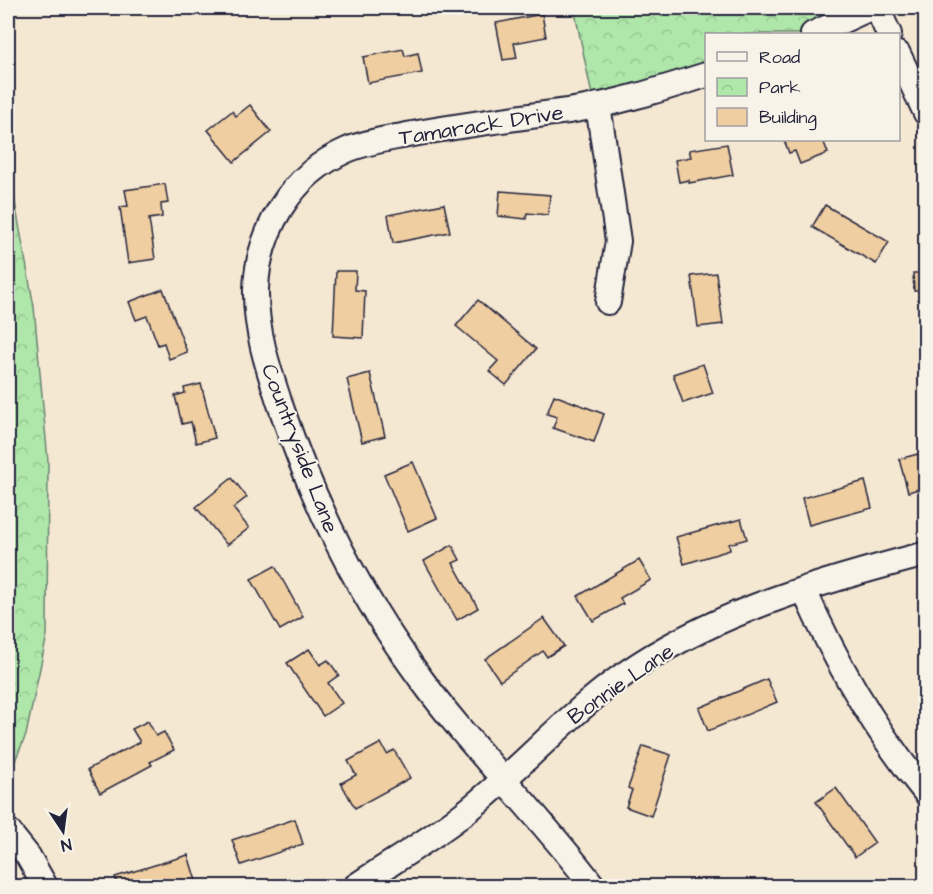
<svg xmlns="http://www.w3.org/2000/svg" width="933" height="894" font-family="'Architects Daughter',sans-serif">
  <defs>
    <pattern id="park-crowns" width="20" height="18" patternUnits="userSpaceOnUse" patternTransform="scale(1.5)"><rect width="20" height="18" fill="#afe6a9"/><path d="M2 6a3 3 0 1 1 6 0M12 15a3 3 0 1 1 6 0" fill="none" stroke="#96c592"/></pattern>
  </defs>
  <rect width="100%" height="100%" fill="#f5e8d3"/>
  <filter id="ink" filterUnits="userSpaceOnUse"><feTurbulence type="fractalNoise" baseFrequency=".0167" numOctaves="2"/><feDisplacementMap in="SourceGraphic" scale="12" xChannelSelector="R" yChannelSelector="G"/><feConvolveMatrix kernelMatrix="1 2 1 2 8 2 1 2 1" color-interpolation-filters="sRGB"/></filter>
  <g filter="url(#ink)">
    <g fill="url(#park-crowns)" stroke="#688472" stroke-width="1.5">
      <path d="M574 8H855L800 34H706V71L593 100Z"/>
      <path d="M8 164 34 307 48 461 47 635 26 735 8 777Z"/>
    </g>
    <g fill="#efcea1" stroke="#22223b" stroke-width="1.5">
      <path d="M542 14 546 37 514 43 517 58 503 60 496 23Z"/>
      <path d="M403 49 405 56 418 53 422 73 368 83 363 57Z"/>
      <path d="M250 105 271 132 234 162 208 130 232 111 236 116Z"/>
      <path d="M784 140H823L828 153 800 164 795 151 789 153Z"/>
      <path d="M727 144 733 175 689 183V180L679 182 675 160 691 157 689 150Z"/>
      <path d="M165 184 168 203 161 204 162 217 149 219 155 259 128 263 120 207 128 206 125 190Z"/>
      <path d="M500 191 550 195 548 215 527 213 526 219 498 216Z"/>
      <path d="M444 204 450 232 393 243 388 215Z"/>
      <path d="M825 205 889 242 876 264 812 227Z"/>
      <path d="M336 271H356L355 290 365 291 363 338 333 336Z"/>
      <path d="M716 273 723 324 698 327 691 276Z"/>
      <path d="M913 273H926V291H914Z"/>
      <path d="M163 289 187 352 169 359 164 343 158 345 147 316 136 320 129 302Z"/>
      <path d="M478 300 536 349 506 385 489 371 498 361 456 326Z"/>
      <path d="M703 364 713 393 683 403 673 374Z"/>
      <path d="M370 373 385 436 362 442 347 379Z"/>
      <path d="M201 384 215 438 196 443 191 422 182 424 175 396 185 393 184 388Z"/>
      <path d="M554 395 604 414 594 442 553 428 557 417 547 414Z"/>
      <path d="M918 454 920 460 926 459V487L908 492 899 459Z"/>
      <path d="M413 462 437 518 408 531 384 474Z"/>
      <path d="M232 478 247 497 233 508 249 528 227 545 196 507Z"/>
      <path d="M865 481 872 508 809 525 802 498Z"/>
      <path d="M741 519 747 539 729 544 730 550 684 564 676 537Z"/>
      <path d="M452 545 460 560 453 563 478 608 457 620 424 561Z"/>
      <path d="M639 560 651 580 620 598 623 604 593 621 578 596Z"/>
      <path d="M275 566 303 617 280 630 251 579Z"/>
      <path d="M544 618 564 646 547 657 543 651 500 681 485 659Z"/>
      <path d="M309 649 320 665 328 660 339 675 328 683 342 703 323 716 287 663Z"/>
      <path d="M767 679 777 702 708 731 699 708Z"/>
      <path d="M148 721 156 736 164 732 174 750 150 762 152 765 100 793 88 769 140 742 132 729Z"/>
      <path d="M381 743 387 754 394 750 410 778 355 808 341 783 356 775 348 761Z"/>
      <path d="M643 746 671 755 651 816 626 807 632 790 628 788Z"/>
      <path d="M836 788 875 843 855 857 816 802Z"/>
      <path d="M295 819 303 844 241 865 232 840Z"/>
      <path d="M188 855 197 884 118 886 115 877Z"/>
    </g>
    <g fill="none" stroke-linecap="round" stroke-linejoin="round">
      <g stroke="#22223b" stroke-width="28">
        <g id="minor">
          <path d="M877 8 889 34"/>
          <path d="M813 34 870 8"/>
          <path d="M898 54 926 113"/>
          <path d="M598 105 618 241 608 302"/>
          <path d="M804 590C836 663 875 731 926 793"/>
          <path d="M8 831 28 856 45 886"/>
          <path d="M356 886C395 860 435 837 472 807 529 761 576 705 638 665 725 609 826 580 926 554"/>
          <path d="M593 886C536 810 466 744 411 665 355 587 313 501 282 410 269 371 255 331 256 289 258 230 292 174 347 150 366 142 387 139 407 135 460 125 514 118 568 111 615 104 662 89 706 75"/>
        </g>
      </g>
      <use href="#minor" stroke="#f7f3e8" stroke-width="24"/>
    </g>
  </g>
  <g text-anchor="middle" stroke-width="4.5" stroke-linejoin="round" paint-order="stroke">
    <g font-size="22" fill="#22223b" stroke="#f7f3e8">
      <text transform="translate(481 124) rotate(-9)" y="8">Tamarack Drive</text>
      <text transform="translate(301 448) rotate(69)" y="8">Countryside Lane</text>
      <text transform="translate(620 683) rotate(-35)" y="8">Bonnie Lane</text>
    </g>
  </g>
  <rect width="933" height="894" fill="none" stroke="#f7f3e8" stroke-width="30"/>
  <rect x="15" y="15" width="903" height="864" fill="none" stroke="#22223b" stroke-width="2" filter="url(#ink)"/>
  <rect x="705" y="33" width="195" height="108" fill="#f7f3e8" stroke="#a29fa3" stroke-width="1.5"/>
  <rect x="717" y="52" width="30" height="9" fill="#f7f3e8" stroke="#a29fa3" stroke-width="1.5"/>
  <text x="759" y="63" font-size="18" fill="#22223b">Road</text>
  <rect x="717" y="78" width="30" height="18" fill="url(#park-crowns)" stroke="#a29fa3" stroke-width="1.5"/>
  <text x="759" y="93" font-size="18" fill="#22223b">Park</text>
  <rect x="717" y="108" width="30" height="18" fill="#efcea1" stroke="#a29fa3" stroke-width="1.5"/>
  <text x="759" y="123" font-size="18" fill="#22223b">Building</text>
  <g transform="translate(63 831) rotate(167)" stroke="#f7f3e8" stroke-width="4.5" paint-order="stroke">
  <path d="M0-4.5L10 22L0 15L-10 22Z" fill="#22223b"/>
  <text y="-9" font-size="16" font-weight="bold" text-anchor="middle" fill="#22223b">N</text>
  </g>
</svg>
